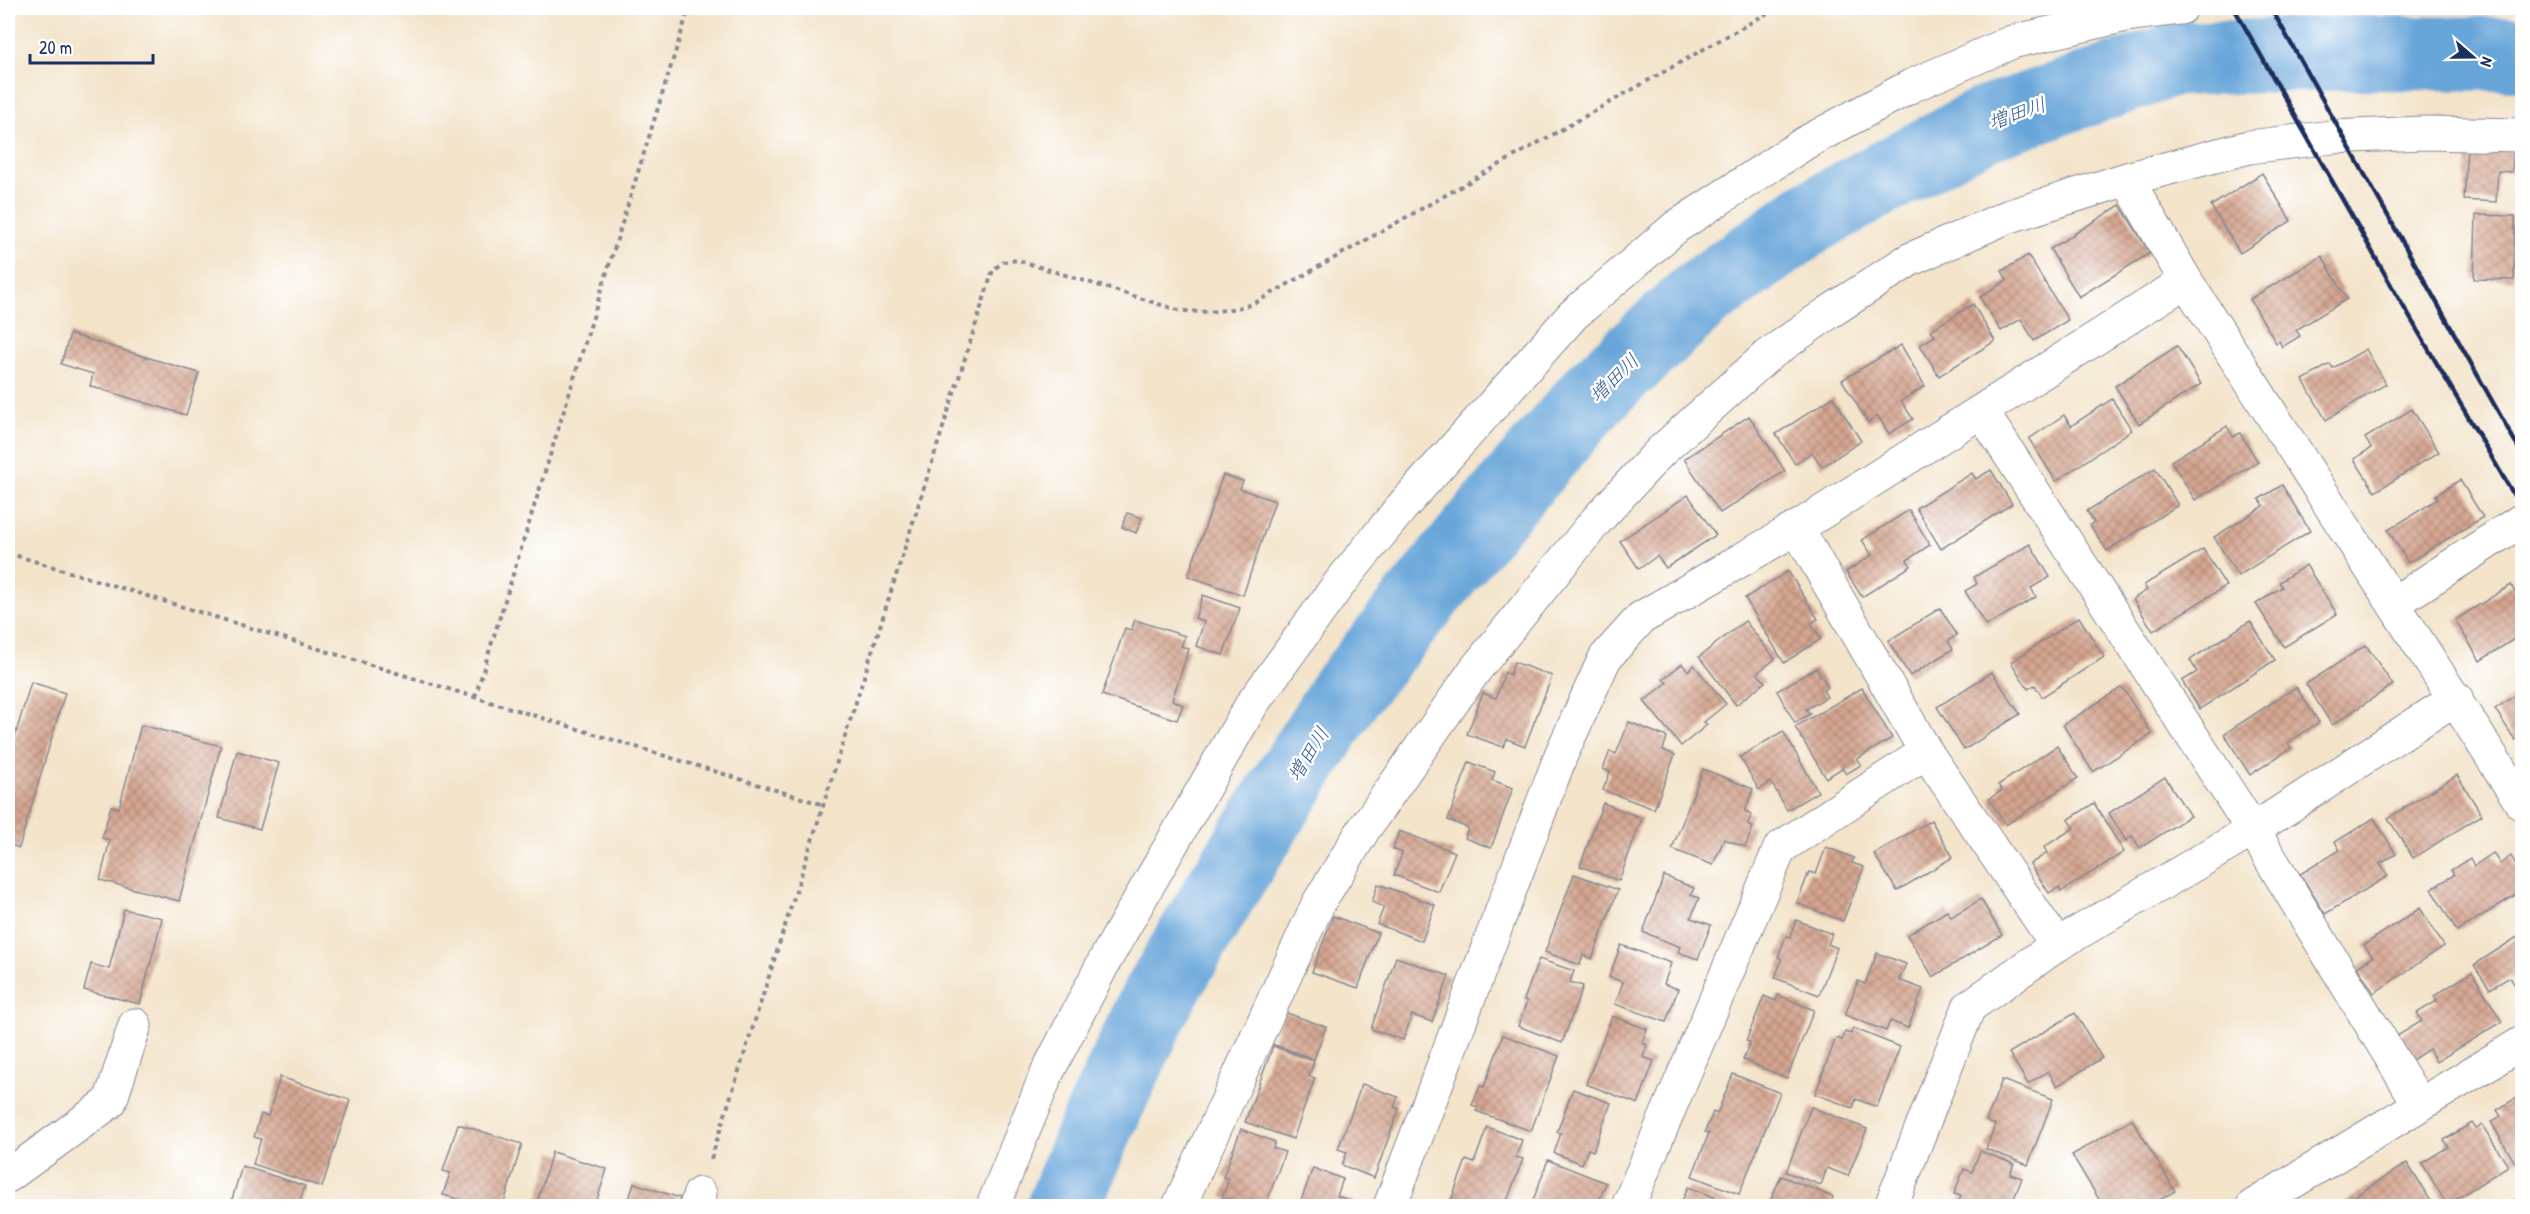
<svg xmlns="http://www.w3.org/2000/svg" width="2530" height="1214" font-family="'Patrick Hand','Klee One',sans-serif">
  <defs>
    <pattern id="building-cross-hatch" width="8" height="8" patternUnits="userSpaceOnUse" patternTransform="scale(1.5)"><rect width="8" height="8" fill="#d6a690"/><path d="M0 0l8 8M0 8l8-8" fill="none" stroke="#ad8879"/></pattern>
  </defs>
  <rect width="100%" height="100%" fill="#fff"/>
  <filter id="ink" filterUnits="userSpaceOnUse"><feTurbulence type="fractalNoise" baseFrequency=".0167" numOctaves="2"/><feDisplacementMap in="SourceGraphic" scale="12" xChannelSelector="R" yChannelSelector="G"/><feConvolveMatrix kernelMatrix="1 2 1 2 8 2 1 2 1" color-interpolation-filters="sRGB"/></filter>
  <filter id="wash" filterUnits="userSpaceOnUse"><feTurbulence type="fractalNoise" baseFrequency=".008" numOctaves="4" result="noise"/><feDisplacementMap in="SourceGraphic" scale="24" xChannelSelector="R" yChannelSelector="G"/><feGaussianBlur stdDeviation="1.35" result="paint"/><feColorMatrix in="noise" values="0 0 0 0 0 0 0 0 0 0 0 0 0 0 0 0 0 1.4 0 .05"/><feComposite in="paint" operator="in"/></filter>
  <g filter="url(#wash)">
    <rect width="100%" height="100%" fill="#f3e3c9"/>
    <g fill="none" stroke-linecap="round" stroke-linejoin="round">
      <path stroke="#68a5d9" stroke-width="74" d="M1064 1206 1092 1137 1156 1001 1222 889 1346 692 1475 533 1595 393 1700 296 1810 218 1984 124 2176 59 2353 53 2522 54"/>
    </g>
    <g id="blocks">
      <g fill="url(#building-cross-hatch)">
        <path d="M2467 146 2514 148 2512 172 2498 171 2496 202 2464 200Z"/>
        <path d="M2262 173 2291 221 2240 253 2211 206Z"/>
        <path d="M2120 205 2150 253 2079 297 2050 249Z"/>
        <path d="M2476 215 2515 216 2514 280 2474 279Z"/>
        <path d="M2028 255 2068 320 2034 341 2021 319 2001 331 1980 297 2007 280 2002 271Z"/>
        <path d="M2322 256 2347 299 2296 330 2300 336 2282 347 2279 341 2276 343 2250 299Z"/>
        <path d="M1973 304 1995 341 1939 376 1920 345 1935 336 1931 330Z"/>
        <path d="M70 334 199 373 186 415 90 386 93 374 61 364Z"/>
        <path d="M1901 345 1925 386 1901 401 1913 419 1889 434 1878 416 1868 423 1842 380Z"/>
        <path d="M2177 346 2201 384 2139 424 2115 386Z"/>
        <path d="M2366 349 2386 384 2326 420 2303 380 2330 364 2333 368Z"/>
        <path d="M1833 397 1861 441 1822 467 1812 452 1795 464 1776 434Z"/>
        <path d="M2112 399 2132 430 2056 481 2029 439 2064 415 2071 426Z"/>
        <path d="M2412 409 2439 452 2375 492 2354 459 2371 448 2365 438Z"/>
        <path d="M1749 416 1785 471 1720 513 1684 459Z"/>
        <path d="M2227 426 2233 437 2240 433 2258 462 2195 500 2171 461Z"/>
        <path d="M2155 468 2178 505 2107 551 2090 525 2094 522 2087 511Z"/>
        <path d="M1991 470 2012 504 1941 549 1916 508 1972 473 1976 479Z"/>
        <path d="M1223 475 1243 481 1240 489 1275 501 1243 595 1188 576Z"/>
        <path d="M2460 480 2483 517 2408 563 2388 530 2438 499 2436 495Z"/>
        <path d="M2282 485 2310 531 2238 576 2214 537 2264 506 2259 499Z"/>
        <path d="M1688 495 1716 535 1666 568 1657 556 1639 569 1620 541Z"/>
        <path d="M1909 510 1930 545 1907 560 1911 566 1862 597 1846 572 1872 555 1862 540Z"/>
        <path d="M1127 513 1142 518 1136 533 1122 527Z"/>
        <path d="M2030 544 2050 577 2031 588 2036 597 1986 626 1965 591 1977 584 1974 577Z"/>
        <path d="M2203 549 2226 586 2153 631 2133 599 2147 590 2144 585Z"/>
        <path d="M2306 565 2337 614 2284 647 2256 604 2282 587 2279 582Z"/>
        <path d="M1788 571 1818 619 1811 623 1821 639 1784 663 1745 598Z"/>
        <path d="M2511 585 2522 604V634L2480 661 2455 620Z"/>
        <path d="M1203 595 1240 608 1223 655 1196 646 1204 622 1195 618Z"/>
        <path d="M1940 608 1957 635 1948 641 1953 649 1910 676 1888 641Z"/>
        <path d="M2079 617 2104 657 2042 697 2035 685 2028 689 2011 662Z"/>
        <path d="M1135 620 1185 636 1181 646 1189 649 1172 700 1183 705 1177 720 1102 695 1125 628 1131 630Z"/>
        <path d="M1745 621 1775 659 1757 673 1765 682 1736 705 1699 657Z"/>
        <path d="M2250 621 2275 660 2200 709 2182 681 2197 672 2190 660Z"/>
        <path d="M2366 645 2393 685 2332 725 2306 684Z"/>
        <path d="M1514 662 1552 676 1525 746 1507 739 1503 747 1467 734 1483 693 1496 698 1505 672 1510 675Z"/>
        <path d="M1682 664 1688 671 1694 665 1726 704 1704 722 1707 725 1681 746 1644 701 1667 683 1663 679Z"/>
        <path d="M1816 668 1828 687 1823 690 1827 697 1806 709 1810 714 1795 723 1777 691Z"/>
        <path d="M1992 672 2020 714 1964 750 1937 707Z"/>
        <path d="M31 682 65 693 19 848 8 844V760Z"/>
        <path d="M2122 687 2152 734 2093 772 2063 725Z"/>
        <path d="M2296 687 2319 722 2288 743 2291 748 2250 775 2224 734Z"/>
        <path d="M1862 688 1892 738 1857 759 1861 765 1846 774 1842 768 1826 778 1795 727Z"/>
        <path d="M2522 691V736L2515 740 2495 709Z"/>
        <path d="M1629 722 1667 737 1663 750 1675 755 1654 809 1603 790 1610 772 1603 769 1610 751 1616 754Z"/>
        <path d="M141 725 221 746 179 901 100 880 110 840 102 838 111 806 119 808Z"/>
        <path d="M1783 731 1818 792 1787 810 1771 782 1759 790 1740 757Z"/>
        <path d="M2057 746 2078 778 2006 825 1989 799 2002 790 1998 785Z"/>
        <path d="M237 751 279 763 260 829 219 818Z"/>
        <path d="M1469 762 1495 772 1492 780 1513 788 1491 848 1465 838 1468 828 1448 820Z"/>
        <path d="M1703 769 1753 789 1745 811 1752 814 1747 825 1753 827 1745 847 1724 839 1713 865 1672 849Z"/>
        <path d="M2457 775 2482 815 2413 858 2388 818Z"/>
        <path d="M2165 777 2190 816 2140 848 2132 836 2126 841 2109 813Z"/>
        <path d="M1603 803 1642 818 1619 881 1580 866Z"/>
        <path d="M2094 803 2124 852 2061 892 2059 887 2049 893 2030 864 2047 853 2044 847 2074 828 2068 820Z"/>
        <path d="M2374 818 2396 854 2380 864 2388 876 2325 914 2300 874 2340 850 2335 842Z"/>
        <path d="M1931 820 1953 857 1897 891 1874 854Z"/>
        <path d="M1399 831 1455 852 1439 892 1394 875 1402 853 1393 849Z"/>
        <path d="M1826 847 1854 858 1852 863 1864 867 1843 921 1797 903 1809 872 1816 874Z"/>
        <path d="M2493 853 2500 864 2511 856 2522 875V891L2457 931 2431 889 2454 875 2451 870 2470 858 2474 866Z"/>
        <path d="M1574 874 1618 890 1592 959 1583 955 1580 965 1545 952Z"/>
        <path d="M1664 876 1694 888 1691 895 1699 898 1691 918 1711 925 1698 959 1678 952 1680 947 1643 932Z"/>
        <path d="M1378 884 1435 905 1422 941 1377 924 1384 907 1372 902Z"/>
        <path d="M1981 899 2002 935 1933 977 1907 935 1947 911 1951 917Z"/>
        <path d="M2420 908 2444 946 2374 993 2357 967 2373 957 2364 945Z"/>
        <path d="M124 909 162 918 140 1004 84 990 91 964 109 969Z"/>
        <path d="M1333 916 1378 933 1358 988 1312 972Z"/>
        <path d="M1796 920 1832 934 1828 944 1837 948 1819 995 1775 978 1782 959 1778 957 1786 936 1790 937Z"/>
        <path d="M2522 934V997L2510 977 2490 989 2474 965Z"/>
        <path d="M1621 945 1671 963 1664 984 1678 989 1666 1022 1615 1004 1623 982 1609 977Z"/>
        <path d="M1877 953 1906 964 1899 980 1923 989 1908 1028 1890 1021 1886 1031 1845 1015 1858 981 1865 984Z"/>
        <path d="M1396 957 1449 976 1432 1022 1412 1015 1403 1040 1371 1029Z"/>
        <path d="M1539 959 1574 971 1570 982 1583 986 1562 1043 1518 1026 1527 1001 1524 1000Z"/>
        <path d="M2472 972 2502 1022 2436 1062 2429 1049 2412 1060 2397 1036 2422 1021 2417 1013 2437 1001 2434 996Z"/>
        <path d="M1778 995 1814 1010 1787 1078 1743 1060 1750 1042 1746 1041 1764 996 1776 1001Z"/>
        <path d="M1284 1012 1326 1027 1314 1059 1272 1044Z"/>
        <path d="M2075 1013 2102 1058 2057 1086 2048 1071 2028 1084 2009 1053Z"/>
        <path d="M1612 1016 1647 1029 1642 1043 1647 1045 1643 1057 1654 1061 1638 1104 1586 1084Z"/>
        <path d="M1853 1028 1900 1047 1877 1107 1856 1099 1853 1108 1815 1094 1836 1038 1842 1040 1845 1032 1851 1034Z"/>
        <path d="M1503 1035 1559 1056 1531 1131 1476 1111 1478 1107 1472 1105 1480 1086 1484 1087Z"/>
        <path d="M1273 1046 1314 1061 1309 1076 1315 1078 1293 1139 1245 1122Z"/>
        <path d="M1733 1074 1780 1093 1739 1194 1692 1176 1709 1133 1705 1132 1713 1112 1717 1114Z"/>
        <path d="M280 1077 350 1100 322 1187 253 1164 261 1139 254 1137 261 1114 268 1116Z"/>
        <path d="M2002 1080 2053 1099 2028 1165 1986 1149 1995 1125 1986 1121Z"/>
        <path d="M1362 1084 1398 1097 1394 1107 1399 1109 1374 1178 1342 1165 1347 1152 1338 1149Z"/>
        <path d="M1573 1089 1611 1103 1593 1151 1588 1149 1582 1164 1554 1153 1561 1133 1557 1132Z"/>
        <path d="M2522 1094V1158L2515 1163 2491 1122 2501 1116 2497 1110Z"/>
        <path d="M1811 1107 1867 1129 1848 1176 1827 1168 1821 1185 1786 1172Z"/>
        <path d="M2132 1119 2175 1191 2149 1206H2103L2072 1155Z"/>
        <path d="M2472 1123 2476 1129 2482 1125 2508 1166 2447 1205 2422 1163 2448 1147 2444 1140Z"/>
        <path d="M458 1124 522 1144 503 1206H483L443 1195 450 1173 443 1171Z"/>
        <path d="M1487 1127 1522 1140 1516 1157 1523 1159 1505 1206H1449L1466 1160 1474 1163Z"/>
        <path d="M1241 1129 1275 1142 1273 1148 1285 1152 1266 1204 1252 1199 1248 1206 1222 1197 1229 1179 1223 1177Z"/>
        <path d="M1980 1151 2014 1164 2010 1174 2022 1178 2011 1206H1957L1961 1196 1954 1194 1964 1169 1972 1172Z"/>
        <path d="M552 1152 607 1169 595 1206H536Z"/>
        <path d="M1548 1160 1606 1183 1597 1206H1531Z"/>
        <path d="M2407 1163 2434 1206H2346L2344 1203Z"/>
        <path d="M242 1166 305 1186 298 1206H230Z"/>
        <path d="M1313 1168 1343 1179 1337 1196 1355 1202 1354 1206H1299Z"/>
        <path d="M1781 1176 1833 1197 1830 1206H1768Z"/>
        <path d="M634 1183 680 1198 678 1206H627Z"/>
        <path d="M1688 1187 1737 1206H1680Z"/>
        <path d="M2522 1195V1206H2504Z"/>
      </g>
    </g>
  </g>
  <g filter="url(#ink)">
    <use href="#blocks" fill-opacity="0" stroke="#878994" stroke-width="1.5"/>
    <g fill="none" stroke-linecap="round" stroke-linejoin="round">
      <g stroke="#878994" stroke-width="35">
        <g id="minor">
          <path d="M2127 179 2186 281 2522 804"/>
          <path d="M1982 412 2253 830 2420 1105"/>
          <path d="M1797 528 1926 752 2057 945"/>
          <path d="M2394 603 2522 520"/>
          <path d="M8 1176 110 1102 135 1025"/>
          <path d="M696 1206 700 1194"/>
          <path d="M993 1206 1047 1073 1105 960 1252 704 1339 584 1401 508 1573 315 1676 227 1805 143 1911 86 2012 42 2126 15 2181 8"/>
          <path d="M1179 1206 1318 904 1364 829 1475 670 1596 521 1660 452 1767 356 1828 313 1909 260 2007 217 2127 179 2249 147 2332 137 2423 133 2522 135"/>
          <path d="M1392 1206H1390L1561 755 1605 658 1641 618 1805 523 2186 281"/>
          <path d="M1628 1206 1780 848 1926 752"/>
          <path d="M1891 1206 1969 1007 2057 945 2253 830 2456 698"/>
          <path d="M2253 1206 2522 1043"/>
        </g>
      </g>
      <g stroke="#878994" stroke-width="4" stroke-dasharray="4.5 4.5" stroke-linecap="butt">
        <path d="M8 553 824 805"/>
        <path d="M475 697 689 8"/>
        <path d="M711 1159 993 270 1003 262 1017 260 1178 310C1206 314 1226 311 1253 304L1766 14 1772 8"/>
      </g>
      <use href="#minor" stroke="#fff" stroke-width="33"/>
      <g stroke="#1b2f5e" stroke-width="4.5">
        <path d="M2234 8 2395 292 2522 509"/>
        <path d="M2271 8 2522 454"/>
      </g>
    </g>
  </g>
  <g text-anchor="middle" stroke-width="5" stroke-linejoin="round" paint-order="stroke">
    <g font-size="20" font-style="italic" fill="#3a5e8f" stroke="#fff">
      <text transform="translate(2017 113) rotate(-19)" y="7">増田川</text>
      <text transform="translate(1614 378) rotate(-44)" y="7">増田川</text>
      <text transform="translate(1308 754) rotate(-58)" y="7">増田川</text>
    </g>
  </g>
  <rect width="2530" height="1214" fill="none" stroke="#fff" stroke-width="30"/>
  <g transform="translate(2473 57) rotate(110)" stroke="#ffffff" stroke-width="4.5" paint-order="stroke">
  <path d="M0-4.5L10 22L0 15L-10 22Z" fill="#1b2f5e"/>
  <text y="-9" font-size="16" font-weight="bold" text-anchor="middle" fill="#1b2f5e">N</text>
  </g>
  <path d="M30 54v9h123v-9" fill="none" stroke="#1b2f5e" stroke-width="3"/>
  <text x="39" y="54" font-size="18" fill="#1b2f5e" stroke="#ffffff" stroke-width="4.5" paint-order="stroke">20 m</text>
</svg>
